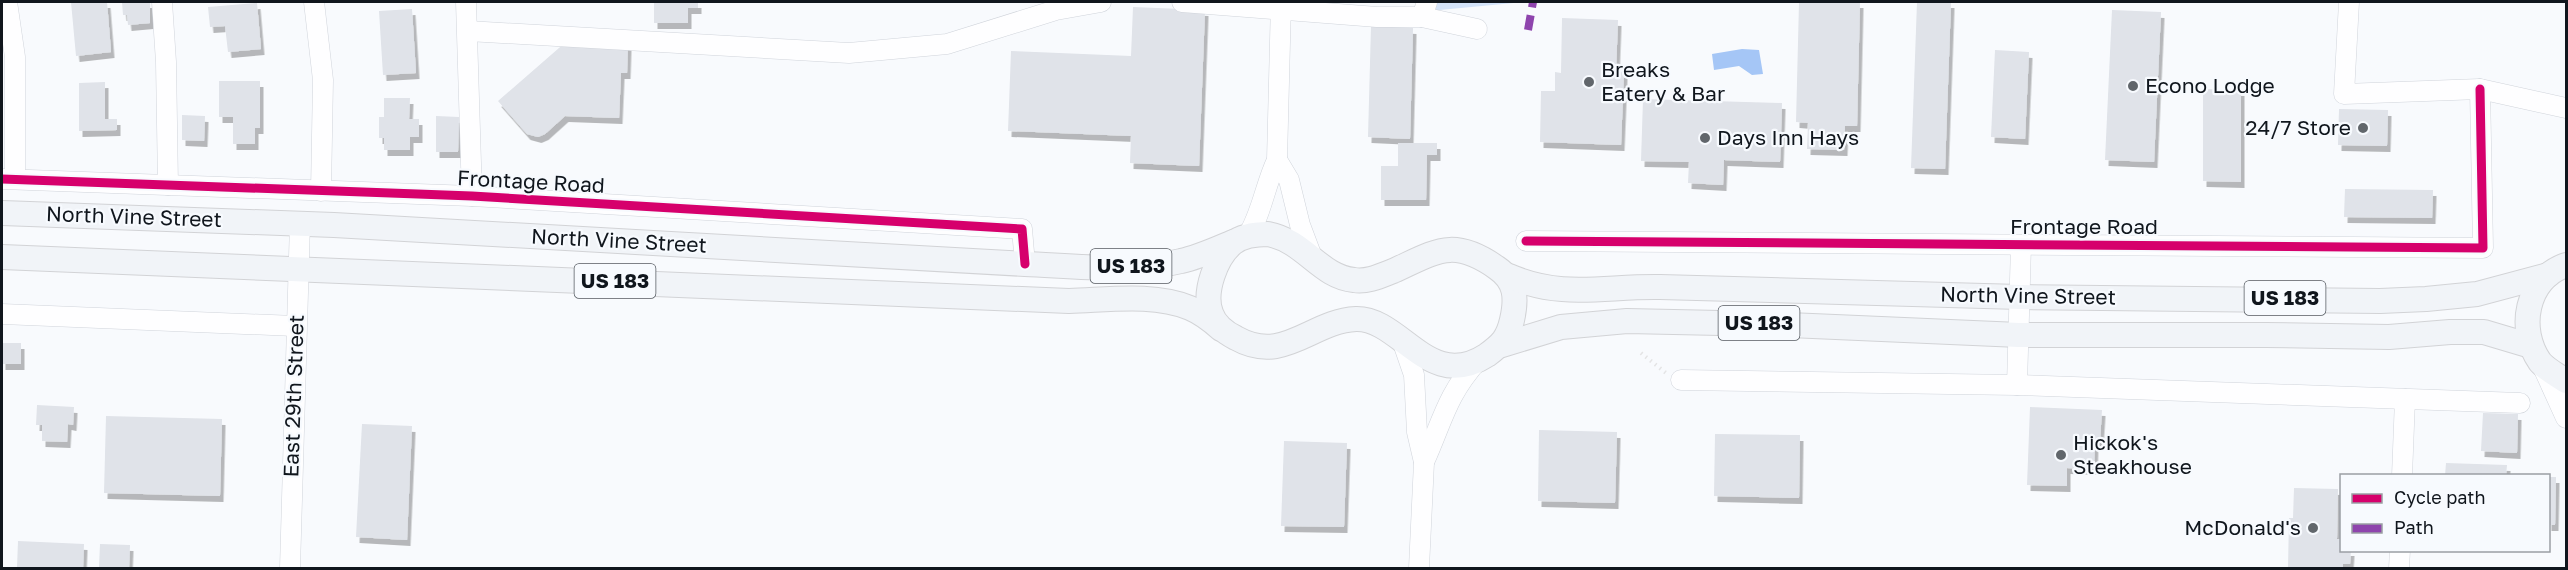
<svg xmlns="http://www.w3.org/2000/svg" width="2568" height="570" font-family="'Golos Text',sans-serif">
  <defs>
    <filter id="shadow"><feDropShadow dx="3.5" dy="6" stdDeviation="0" flood-color="#0004"/></filter>
  </defs>
  <rect width="100%" height="100%" fill="#f8fafd"/>
  <path fill="#d3e3f9" d="M1429 2H1524L1429 11Z"/>
  <path fill="#a5c6f6" d="M1742 49 1759 50 1763 74 1752 75 1739 66 1714 70 1712 54Z"/>
  <g fill="#e0e3e9" filter="url(#shadow)">
    <path d="M71 2H107L111 52 76 56Z"/>
    <path d="M122 2H150V23L128 25 127 15H123Z"/>
    <path d="M654 2H698V8H688V23H654Z"/>
    <path d="M1799 2H1860L1857 126H1845L1844 150 1807 149 1808 123 1796 122Z"/>
    <path d="M1917 2H1951L1945 169 1911 168Z"/>
    <path d="M257 3 261 49 228 52 225 26 210 27 208 7Z"/>
    <path d="M1133 7 1205 10 1199 166 1130 163 1131 136 1008 131 1011 51 1131 56Z"/>
    <path d="M412 9 416 73 383 75 379 11Z"/>
    <path d="M2112 10 2161 12 2154 162 2105 160Z"/>
    <path d="M1562 18 1618 20 1616 71 1624 72 1621 145 1540 142 1541 91H1555V72L1561 73Z"/>
    <path d="M1371 26 1413 28 1410 139 1368 137Z"/>
    <path d="M567 41 628 44 627 73H621L619 118 565 116 545 134 538 137 527 134 498 101Z"/>
    <path d="M1995 50 2029 52 2025 139 1991 137Z"/>
    <path d="M219 81H260V128H255V144H233V117H219Z"/>
    <path d="M105 82V119H117V130L79 131V83Z"/>
    <path d="M2203 89 2241 90V182L2203 181Z"/>
    <path d="M384 98H410L409 119H419V137H410V150H384V138H379V117H384Z"/>
    <path d="M1643 99 1782 103 1780 162 1724 160 1723 185 1688 183 1689 162 1641 161Z"/>
    <path d="M2339 109 2388 110 2387 146 2338 145Z"/>
    <path d="M182 115 205 116 204 141 182 140Z"/>
    <path d="M436 116 459 117 458 152H436Z"/>
    <path d="M1398 143H1437V155H1427L1426 200H1381V166H1398Z"/>
    <path d="M2345 189 2433 190 2432 218 2344 217Z"/>
    <rect x="2" y="343" width="19" height="21"/>
    <path d="M37 405 74 407 73 425 68 424 67 442 42 441V425H36Z"/>
    <path d="M2030 407 2102 410 2100 441H2095L2094 469 2067 468V486L2027 485Z"/>
    <path d="M2483 413 2518 414 2517 453 2481 451Z"/>
    <path d="M106 416 222 419 220 496 104 493Z"/>
    <path d="M362 424 412 426 407 540 356 537Z"/>
    <path d="M1539 430 1617 432 1615 503 1538 501Z"/>
    <path d="M1715 434 1800 435 1799 498 1714 496Z"/>
    <path d="M1284 441 1347 443 1344 527 1281 526Z"/>
    <path d="M2446 463 2507 465 2506 476H2445Z"/>
    <path d="M2548 477H2556L2555 525H2548Z"/>
    <path d="M2294 488 2338 489 2337 539H2342V550H2351L2350 564H2343V568H2288L2289 518H2293Z"/>
    <path d="M18 541 84 544 83 568H17Z"/>
    <path d="M100 544 130 545 129 568H99Z"/>
  </g>
  <g fill="none" stroke-linecap="round" stroke-linejoin="round">
    <g stroke="#d0d4db" stroke-width="21">
      <g id="minor">
        <path d="M7 2 15 57V179"/>
        <path d="M162 2 166 62 168 185"/>
        <path d="M314 2 323 80 321 191"/>
        <path d="M466 2 472 196"/>
        <path d="M1182 2 1377 17H1422L1427 2"/>
        <path d="M2349 2 2344 94 2480 89 2566 108"/>
        <path d="M1422 17 1477 29"/>
        <path d="M468 31 849 53 947 44 1056 10 1101 2"/>
        <path d="M1277 160 1289 180 1300 225 1312 257"/>
        <path d="M2 179 472 196 1022 229 1025 264"/>
        <path d="M1247 237C1262 213 1265 185 1277 160L1281 2"/>
        <path d="M1526 241 2483 248 2480 89"/>
        <path d="M2 314 295 326"/>
        <path d="M1403 343 1414 375 1417 432 1424 462 1419 568"/>
        <path d="M2541 363 2566 418"/>
        <path d="M1681 380 2017 385 2520 403"/>
        <path d="M2017 385 2021 245"/>
        <path d="M1424 462C1443 420 1446 396 1478 360"/>
        <path d="M2402 476 2405 399"/>
        <path d="M290 568 300 223"/>
        <path d="M2399 568 2400 550"/>
      </g>
    </g>
    <g stroke="#d2d3d6" stroke-width="26">
      <g id="major">
        <path d="M2 213 334 225 1025 264C1074 266 1133 273 1181 261 1199 257 1216 249 1233 242"/>
        <path d="M1268 234C1305 241 1320 277 1354 280 1368 282 1380 276 1393 271 1437 251 1453 237 1497 268 1516 281 1517 298 1512 320 1508 338 1502 344 1487 355 1429 393 1401 318 1356 319 1311 321 1284 365 1236 338 1226 333 1215 325 1211 313 1203 292 1216 257 1233 243 1242 236 1257 234 1268 234Z"/>
        <path d="M2 257 1069 301C1108 300 1154 293 1190 308 1202 313 1212 321 1221 329"/>
        <path d="M2566 265C2526 279 2517 329 2540 362 2547 370 2557 375 2566 381"/>
        <path d="M1509 276C1562 299 1604 286 1660 287L2020 297 2380 301 2426 299 2477 294 2548 275"/>
        <path d="M1502 345 1561 327 1627 321 1767 324 2019 335H2266L2389 337 2450 332H2484L2531 346"/>
      </g>
    </g>
    <path stroke="#e4e4e5" stroke-width="4" stroke-dasharray="1.5 4.5" stroke-linecap="butt" d="M1641 353 1666 373"/>
    <use href="#minor" stroke="#fefeff" stroke-width="20"/>
    <use href="#major" stroke="#f1f4f8" stroke-width="24"/>
    <path stroke="#8e44ad" stroke-width="8" stroke-dasharray="15 8" stroke-linecap="butt" d="M1528 30 1533 2"/>
    <g stroke="#f7fafe" stroke-width="13">
      <g id="cycleway">
        <path d="M2 179 472 196 1022 229 1025 264"/>
        <path d="M1526 241 2483 248 2480 89"/>
      </g>
    </g>
    <use href="#cycleway" stroke="#d6006c" stroke-width="9"/>
  </g>
  <g fill="#61666b" stroke="#f7fafe" stroke-width="2">
    <circle cx="1589" cy="82" r="6"/>
    <circle cx="2133" cy="86" r="6"/>
    <circle cx="2363" cy="128" r="6"/>
    <circle cx="1705" cy="138" r="6"/>
    <circle cx="2061" cy="455" r="6"/>
    <circle cx="2313" cy="528" r="6"/>
  </g>
  <g text-anchor="middle" stroke-width="4.5" stroke-linejoin="round" paint-order="stroke">
    <g fill="#f7fafe" stroke="#555a60" stroke-width="1.5">
      <rect x="1090.5" y="249" width="81" height="34" rx="4.5"/>
      <rect x="574.5" y="264" width="81" height="34" rx="4.5"/>
      <rect x="2244.5" y="281" width="81" height="34" rx="4.5"/>
      <rect x="1718.5" y="306" width="81" height="34" rx="4.5"/>
    </g>
    <g font-size="20" font-weight="bold" fill="#10161d">
      <text x="1131" y="273">US 183</text>
      <text x="615" y="288">US 183</text>
      <text x="2285" y="305">US 183</text>
      <text x="1759" y="330">US 183</text>
    </g>
    <g font-size="21" fill="#10161d" stroke="#f7fafe" text-anchor="start">
      <text x="1601" y="77">Breaks<tspan x="1601" dy="24">Eatery &amp; Bar</tspan></text>
      <text x="2145" y="93">Econo Lodge</text>
      <text x="2351" y="135" text-anchor="end">24/7 Store</text>
      <text x="1717" y="145">Days Inn Hays</text>
      <text x="2073" y="450">Hickok's<tspan x="2073" dy="24">Steakhouse</tspan></text>
      <text x="2301" y="535" text-anchor="end">McDonald's</text>
    </g>
    <g font-size="21" fill="#10161d" stroke="#f7fafe">
      <text transform="translate(531 182) rotate(3)" y="7">Frontage Road</text>
      <text transform="translate(134 217) rotate(2)" y="7">North Vine Street</text>
      <text x="2084" y="234">Frontage Road</text>
      <text transform="translate(619 241) rotate(3)" y="7">North Vine Street</text>
      <text transform="translate(2028 296) rotate(1)" y="7">North Vine Street</text>
      <text transform="translate(294 396) rotate(-88)" y="7">East 29th Street</text>
    </g>
  </g>
  <rect width="2568" height="570" fill="none" stroke="#10161d" stroke-width="6"/>
  <rect x="2340" y="474" width="210" height="78" fill="#f7fafe" stroke="#9b9fa4" stroke-width="1.5"/>
  <rect x="2352" y="494" width="30" height="9" fill="#d6006c" stroke="#9b9fa4" stroke-width="1.5"/>
  <text x="2394" y="504" font-size="18" fill="#10161d">Cycle path</text>
  <rect x="2352" y="524" width="30" height="9" fill="#8e44ad" stroke="#9b9fa4" stroke-width="1.5"/>
  <text x="2394" y="534" font-size="18" fill="#10161d">Path</text>
</svg>
